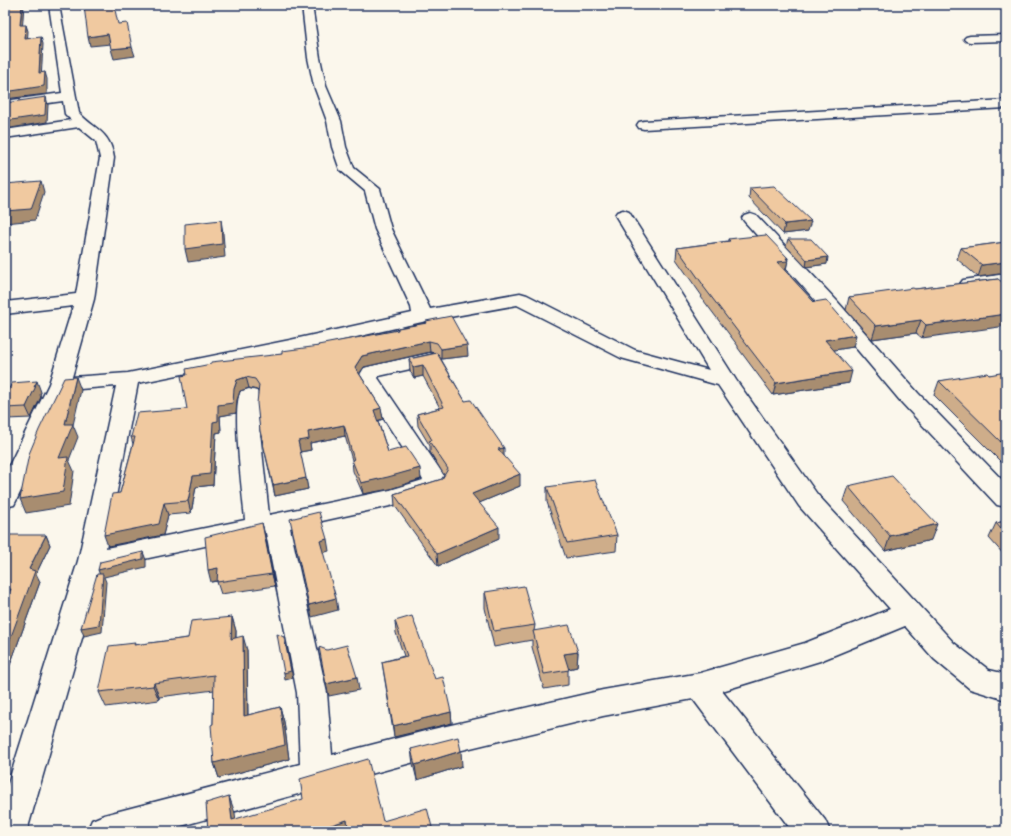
<svg xmlns="http://www.w3.org/2000/svg" width="1011" height="836" font-family="Mynerve,sans-serif">
  <rect width="100%" height="100%" fill="#fbf7ec"/>
  <filter id="ink" filterUnits="userSpaceOnUse"><feTurbulence type="fractalNoise" baseFrequency=".025" numOctaves="2"/><feDisplacementMap in="SourceGraphic" scale="8" xChannelSelector="R" yChannelSelector="G"/><feConvolveMatrix kernelMatrix="1 2 1 2 8 2 1 2 1" color-interpolation-filters="sRGB"/></filter>
  <g filter="url(#ink)">
    <g fill="none" stroke-linecap="round" stroke-linejoin="round">
      <g stroke="#1b2f5e" stroke-width="3">
        <g id="minor">
          <path d="M49 5H59L79 113C95 130 110 131 114 158L94 299 72 377 128 373 290 340 412 313 411 307 375 229 365 191 340 170 332 147 327 121 314 86 308 58 302 5H312L320 58 326 86 341 121 346 147 354 168 380 189 391 229 430 309 520 293 527 295 635 350 709 370 615 215 617 212 623 210 629 212 736 380 817 494 954 643 989 670 1006 674V700L970 689 934 659 905 626 820 661 722 691 825 820 830 831H792L693 699 603 716 429 758 163 831H87L92 820 104 815 300 764 297 693 266 533 102 568 27 831H5V793L78 561 116 386 68 390 17 499 14 505 5 507V474L49 384 73 306 5 314V302L76 294 100 158 96 141 79 127 5 138V130L71 120 65 114 63 101 5 109V101L62 93ZM517 305 621 358 718 385 799 506 890 609 805 643 700 673 603 690 429 730 332 755 327 693 290 528 390 506 442 490 447 480 378 378 379 376 437 363 440 359 437 355 430 353 371 366 364 368 358 378 423 480 390 490 269 515 258 414 260 396 257 391 249 389 241 391C231 407 243 496 245 520L106 548 138 383 290 352 422 322Z"/>
          <path d="M1006 35V41L970 42 966 41 964 39 966 37 970 36Z"/>
          <path d="M1006 100V108L644 129 639 128 637 125 639 122 644 121Z"/>
          <path d="M750 213 756 215 837 301 918 393 1006 484V507L997 505 902 403 823 309 744 221 742 218 744 215Z"/>
          <path d="M1006 274V284L969 289 963 288 960 284 963 280Z"/>
        </g>
      </g>
      <use href="#minor" fill="#fbf7ec" fill-rule="evenodd"/>
    </g>
    <g fill="#cead8a" stroke="#1b2f5e">
      <path d="M750 188 808 231 783 234 749 198Z"/>
      <path d="M728 239 788 258 786 271 853 347 834 350 849 383 773 395 738 348V346L701 297 702 296 676 259 677 248 728 241Z"/>
      <path d="M788 239 827 264 806 267 786 246Z"/>
      <path d="M1006 242V273L978 277 957 259 961 248Z"/>
      <path d="M998 279 922 338 916 333 872 339 846 310 849 297Z"/>
      <path d="M426 321 468 356 441 359 465 401 504 456 520 486 479 503 499 539 438 566 395 506 394 494 442 479 444 475 430 452V446L418 426 417 414 440 408 423 376 414 378 410 371 409 359 435 353 430 352 364 367 359 373 381 408 383 419 378 421 388 452 421 479 390 489 363 494 353 471 352 460 345 436 310 443 311 450 300 452 308 489 275 496 260 431 258 391 257 390 249 388 240 391 237 400 236 413 220 416 221 432 216 433 213 485 196 487 191 513 168 515 163 535 108 546 120 493 133 444 131 437 187 409 282 354 398 330V328L426 323Z"/>
      <path d="M1006 373V467L934 395 939 381Z"/>
      <path d="M41 392 40 395 41 397 31 418 7 419 5 425V394Z"/>
      <path d="M848 486 931 540 885 551 843 501Z"/>
      <path d="M547 487 617 535 616 551 566 558 547 502Z"/>
      <path d="M1006 521V557L989 538 996 523Z"/>
      <path d="M262 523 275 586 221 594 217 582 218 581 211 582Z"/>
      <path d="M46 535 50 545 36 574 40 582 10 665H5V545Z"/>
      <path d="M485 592 535 625 534 631 578 652 577 667 568 669V685L544 689 532 647V640L494 647 485 608Z"/>
      <path d="M232 617 236 631V637L247 650 248 715 280 707 284 722 289 759 219 778 214 763 213 724 214 690 159 697V700L106 707 99 692 135 645 188 638Z"/>
      <path d="M395 621 435 679 451 712 452 723 394 737 382 662 404 656 396 633Z"/>
      <path d="M411 749 462 766 417 780 413 764Z"/>
    </g>
    <g fill="#a88d70" stroke="#1b2f5e">
      <path d="M22 5H24L22 32 20 25Z"/>
      <path d="M26 25 28 31 27 46 25 39Z"/>
      <path d="M108 34 111 44 90 46 88 37Z"/>
      <path d="M41 37 43 44 41 80 39 73Z"/>
      <path d="M132 47 135 56 114 59 111 49Z"/>
      <path d="M45 72 47 79V94L5 99V92Z"/>
      <path d="M46 97 48 105 47 122 5 129V121Z"/>
      <path d="M41 181 44 192 35 220 5 223V211Z"/>
      <path d="M221 220 223 233 225 257 188 262 185 249Z"/>
      <path d="M811 221 808 231 783 234 785 224Z"/>
      <path d="M828 257 827 264 806 267 807 260Z"/>
      <path d="M786 258H788L787 261H788L785 272 777 262Z"/>
      <path d="M1006 262V273L978 277 982 265Z"/>
      <path d="M1006 314V326L922 338 926 325Z"/>
      <path d="M921 320 916 333 872 339 876 326Z"/>
      <path d="M856 335 853 347 822 352 825 340Z"/>
      <path d="M429 341 430 352 364 367 357 377 355 367 362 356Z"/>
      <path d="M467 345 468 356 441 359V349Z"/>
      <path d="M423 365V376L414 378 413 367Z"/>
      <path d="M852 371 849 383 773 395 776 383Z"/>
      <path d="M76 377 81 390 73 425 78 437 69 460 74 471 69 506 26 513 20 499 59 458 65 424Z"/>
      <path d="M246 377 249 388 240 391 237 400 236 413 220 416 221 432 216 433 213 485 196 487 191 513 188 501 193 476 213 422 218 405 234 389 237 380Z"/>
      <path d="M37 381 41 392 40 395 41 397 31 418 26 407Z"/>
      <path d="M381 408 383 419 376 421 374 410Z"/>
      <path d="M5 414 7 419 5 425Z"/>
      <path d="M344 425 345 436 310 443 311 450 300 452 298 441 308 432Z"/>
      <path d="M504 448V460L498 449Z"/>
      <path d="M420 468 421 479 390 489 363 494 361 483Z"/>
      <path d="M520 474V486L472 506V494Z"/>
      <path d="M306 478 308 489 275 496 273 485Z"/>
      <path d="M164 503 168 515 163 535 108 546 104 535Z"/>
      <path d="M262 523 265 535 275 586 272 574Z"/>
      <path d="M937 524 931 540 885 551 890 536Z"/>
      <path d="M499 527V539L438 566 437 554Z"/>
      <path d="M46 535 50 545 36 574 40 582 10 665 5 655V653L29 569Z"/>
      <path d="M327 539 329 551 322 553 320 541Z"/>
      <path d="M143 552 146 560V567L104 577 106 582 102 632 84 636 81 628 101 578 98 570Z"/>
      <path d="M218 568 221 580 211 582 208 570Z"/>
      <path d="M336 598 338 610 312 617 309 605Z"/>
      <path d="M232 617 236 631 235 653 231 639Z"/>
      <path d="M243 636 247 650 248 731 244 716Z"/>
      <path d="M286 645 293 678 285 680 284 673Z"/>
      <path d="M578 652 577 667 563 670 564 654Z"/>
      <path d="M357 677 359 690 329 696 326 684Z"/>
      <path d="M154 683 159 697V700L153 686Z"/>
      <path d="M280 707 284 722 289 759 219 778 214 763Z"/>
      <path d="M451 712 452 723 394 737 393 726Z"/>
      <path d="M461 751 462 766 417 780 415 765Z"/>
      <path d="M229 796 235 813 237 831 232 820Z"/>
      <path d="M347 820 349 831H312Z"/>
    </g>
    <g fill="#f0c9a0" stroke="#1b2f5e">
      <path d="M5 5H22L20 25H26L25 39 41 37 39 73 45 72 44 86 5 92Z"/>
      <path d="M92 5H114L118 24 127 23 132 47 111 49 108 34 88 37 84 6Z"/>
      <path d="M46 97 45 115 5 121V103Z"/>
      <path d="M41 181 31 209 5 211V184Z"/>
      <path d="M774 186 811 221 785 224 750 188Z"/>
      <path d="M221 220 222 244 185 249V224Z"/>
      <path d="M766 235 788 258H786L788 261 777 262 814 302 826 300 856 335 825 340 852 371 776 383 740 336H741L703 286H704L677 248 730 241 728 239Z"/>
      <path d="M788 239H811L828 257 807 260Z"/>
      <path d="M1006 242V262L982 265 961 248Z"/>
      <path d="M998 279 1006 285V314L926 325 921 320 876 326 849 297 913 288 915 289Z"/>
      <path d="M451 316 467 345 441 349 437 343 429 341 362 356 355 367 381 408 374 410 388 452 406 447 420 468 388 477 361 483 352 460H354L344 425 308 432 309 439 298 441 306 478 273 485 260 431 257 403 259 385 255 379 246 377 237 380 234 389 233 403 218 405V421L213 422 210 474 193 476 188 501 164 503 159 524 104 535 112 494 120 493 135 437H131L137 413 187 409 181 376 187 375 186 369 211 364V362L282 354V351L319 346 318 345 398 330V328L427 323 426 321Z"/>
      <path d="M437 353 465 401 471 400 504 448 498 449 520 474 472 494 499 527 437 554 394 494 442 479 448 469 429 441 432 440 417 414 444 407 423 365 413 367 409 359Z"/>
      <path d="M1006 372V447L939 381 987 373 989 375Z"/>
      <path d="M76 377 65 424H73L59 458 68 457 63 492 20 499 29 454 39 430 64 378Z"/>
      <path d="M37 381 34 387 36 386 26 407 5 408V394H6L12 383Z"/>
      <path d="M892 476 937 524 890 536 848 486Z"/>
      <path d="M595 480 617 535 567 543 547 487Z"/>
      <path d="M319 512 327 539 320 541 336 598 309 605 290 519Z"/>
      <path d="M1006 521V535L996 523Z"/>
      <path d="M262 523 272 574 217 582 218 568 208 570 205 537Z"/>
      <path d="M10 535H46L29 569 35 571 5 653V601L11 589 5 590V545Z"/>
      <path d="M143 552V559L98 570 100 562Z"/>
      <path d="M97 574H103L99 625 81 628Z"/>
      <path d="M524 586 535 625 494 631 485 592Z"/>
      <path d="M412 616 435 679 443 677 451 712 393 726 382 662 407 656 395 621Z"/>
      <path d="M232 617 231 639 243 636 244 716 280 707 285 745 214 763 211 725 213 724 214 675 154 683 153 686 99 692 109 646 135 643 134 645 188 638 191 621Z"/>
      <path d="M569 625 578 652 564 654 569 670 544 674 533 631Z"/>
      <path d="M277 634 284 637 291 671 284 673Z"/>
      <path d="M347 645 357 677 326 684 319 647 327 650Z"/>
      <path d="M458 737 461 751 415 765 411 749Z"/>
      <path d="M368 759 383 821 427 808 433 831H349L347 820 312 831H308V830L303 831H208L206 803 229 796 232 820 303 799 300 779Z"/>
    </g>
  </g>
  <rect width="1011" height="836" fill="none" stroke="#fbf7ec" stroke-width="20"/>
  <rect x="10" y="10" width="991" height="816" fill="none" stroke="#1b2f5e" stroke-width="1.5" filter="url(#ink)"/>
</svg>
